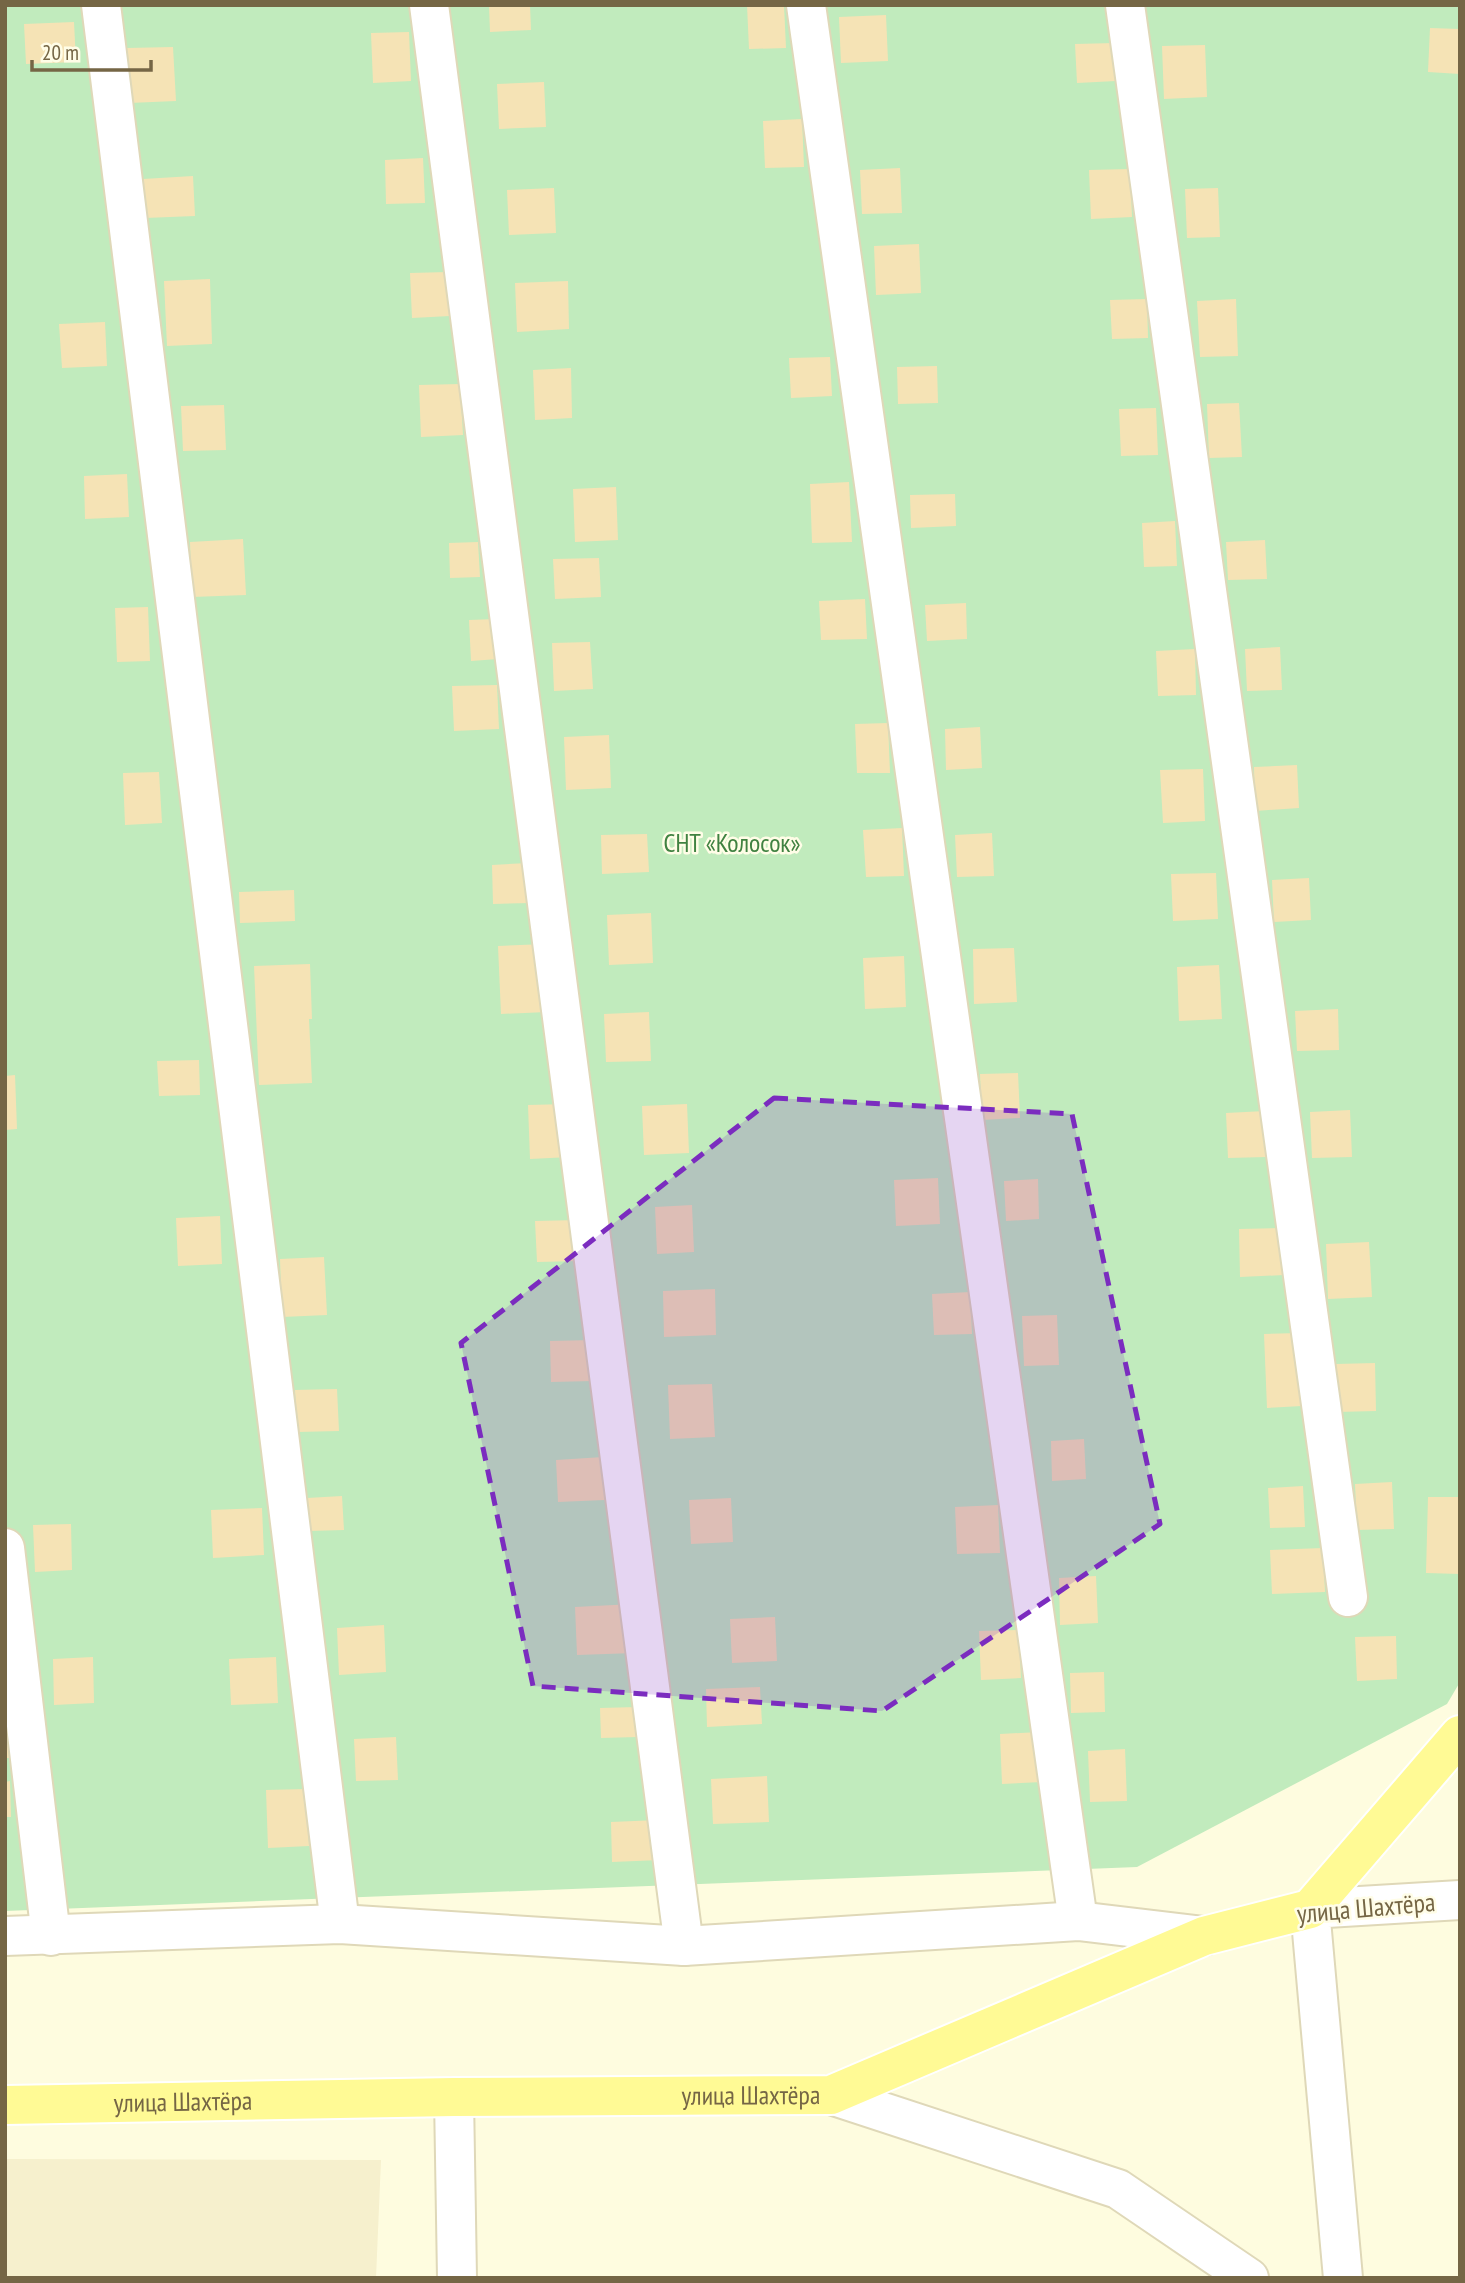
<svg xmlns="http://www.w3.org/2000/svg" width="1465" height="2283" font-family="'PT Sans Narrow',sans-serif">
  <rect width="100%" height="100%" fill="#fefcdf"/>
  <path fill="#f6f0cd" d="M5 2159 381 2160 376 2278H5Z"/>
  <path fill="#c1ebbd" d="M5 5H1460V1682L1447 1704 1137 1867 5 1911Z"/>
  <g fill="#f5e3b5">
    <path d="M489 5H530L531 30 490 32Z"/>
    <path d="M747 5H784L786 48 749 49Z"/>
    <path d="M886 15 888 61 841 63 839 17Z"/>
    <path d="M74 22 76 62 26 64 24 24Z"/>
    <path d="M1430 28 1460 29V74L1428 72Z"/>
    <path d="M409 32 411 81 373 83 371 33Z"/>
    <path d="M1115 43 1116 81 1077 83 1075 44Z"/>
    <path d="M1205 45 1207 97 1164 99 1162 46Z"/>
    <path d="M173 47 176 101 129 103 127 48Z"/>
    <path d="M544 82 546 127 499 129 497 84Z"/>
    <path d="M802 119 804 167 765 168 763 121Z"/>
    <path d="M423 158 425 203 386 204 385 160Z"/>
    <path d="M900 168 902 213 862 214 860 170Z"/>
    <path d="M1130 169 1132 217 1091 219 1089 170Z"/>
    <path d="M193 176 195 216 145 218 143 179Z"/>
    <path d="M554 188 556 233 509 235 507 190Z"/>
    <path d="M1218 188 1220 237 1187 238 1185 189Z"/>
    <path d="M919 244 921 293 876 295 874 246Z"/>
    <path d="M448 272 450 316 412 318 410 273Z"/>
    <path d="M210 279 212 344 167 346 164 281Z"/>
    <path d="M568 281 569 329 517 332 515 283Z"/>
    <path d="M1147 299 1148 338 1112 339 1110 300Z"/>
    <path d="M1236 299 1238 356 1200 357 1197 301Z"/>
    <path d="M105 322 107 366 62 368 59 324Z"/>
    <path d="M830 357 832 396 791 398 789 358Z"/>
    <path d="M937 366 938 403 898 404 897 367Z"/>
    <path d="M571 368 572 418 535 420 533 370Z"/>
    <path d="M460 384 463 435 421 437 419 385Z"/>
    <path d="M1239 403 1242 457 1209 458 1207 404Z"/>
    <path d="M224 405 226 450 183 451 181 406Z"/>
    <path d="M1156 408 1158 455 1121 456 1119 409Z"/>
    <path d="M127 474 129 517 85 519 84 476Z"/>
    <path d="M849 482 852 542 812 543 810 484Z"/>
    <path d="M616 487 618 540 575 542 573 489Z"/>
    <path d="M955 494 956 526 911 528 910 495Z"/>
    <path d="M1175 521 1177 566 1144 567 1142 523Z"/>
    <path d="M243 539 246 595 192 597 190 542Z"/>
    <path d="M1265 540 1267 579 1228 580 1226 542Z"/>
    <path d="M478 542 480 577 450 578 449 543Z"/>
    <path d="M599 558 601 597 555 599 553 559Z"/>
    <path d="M865 599 867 639 821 640 819 601Z"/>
    <path d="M966 603 967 639 927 641 925 605Z"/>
    <path d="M148 607 150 661 117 662 115 608Z"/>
    <path d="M496 619 498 659 471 661 469 620Z"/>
    <path d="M590 642 593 689 554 691 552 643Z"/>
    <path d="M1280 647 1282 690 1247 691 1245 649Z"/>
    <path d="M1195 649 1196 695 1158 696 1156 651Z"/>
    <path d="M497 685 499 729 454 731 452 686Z"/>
    <path d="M888 723 890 773H857L855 724Z"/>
    <path d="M980 727 982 768 946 770 945 729Z"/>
    <path d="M609 735 611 788 566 790 564 737Z"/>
    <path d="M1297 765 1299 808 1255 811 1254 767Z"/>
    <path d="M1203 769 1205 821 1163 823 1160 770Z"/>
    <path d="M159 772 162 823 125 825 123 773Z"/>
    <path d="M902 828 904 876 866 877 863 830Z"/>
    <path d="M992 833 994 876 957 877 955 835Z"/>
    <path d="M647 834 649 872 602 874 601 835Z"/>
    <path d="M528 863 530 903 493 904 492 865Z"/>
    <path d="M1216 873 1218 919 1173 921 1171 874Z"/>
    <path d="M1309 878 1311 920 1274 922 1272 880Z"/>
    <path d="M294 890 295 921 240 923 239 892Z"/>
    <path d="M651 913 653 963 609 965 607 915Z"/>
    <path d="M545 944 547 1012 501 1014 498 946Z"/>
    <path d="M1014 948 1017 1002 974 1004 973 949Z"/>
    <path d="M904 956 906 1007 865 1009 863 958Z"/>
    <path d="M310 964 312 1019H309L312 1083 259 1085 254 966Z"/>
    <path d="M1219 965 1222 1019 1179 1021 1177 967Z"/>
    <path d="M1338 1009 1339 1050 1297 1051 1295 1011Z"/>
    <path d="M649 1012 651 1061 606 1062 604 1014Z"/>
    <path d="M199 1060 200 1095 159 1096 157 1061Z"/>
    <path d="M1018 1073 1020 1118 982 1120 980 1074Z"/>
    <path d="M15 1075 17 1129 5 1130V1076Z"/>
    <path d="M568 1104 570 1157 530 1159 528 1105Z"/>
    <path d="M687 1104 689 1153 644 1155 642 1106Z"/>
    <path d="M1350 1110 1352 1157 1312 1158 1310 1112Z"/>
    <path d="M1265 1111 1266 1157 1228 1158 1226 1113Z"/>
    <path d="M938 1178 940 1224 896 1226 894 1180Z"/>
    <path d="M1038 1179 1039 1219 1006 1221 1004 1181Z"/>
    <path d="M692 1205 694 1252 657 1254 655 1207Z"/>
    <path d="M220 1216 222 1264 178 1266 176 1218Z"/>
    <path d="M578 1220 580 1261 537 1262 535 1221Z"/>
    <path d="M1282 1228 1284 1275 1240 1277 1239 1229Z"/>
    <path d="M1369 1242 1372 1297 1328 1299 1326 1244Z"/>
    <path d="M324 1257 327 1315 282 1317 280 1259Z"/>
    <path d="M715 1289 716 1335 664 1337 663 1291Z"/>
    <path d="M970 1292 972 1334 934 1335 932 1294Z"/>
    <path d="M1057 1315 1059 1365 1024 1366 1022 1316Z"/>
    <path d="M1299 1333 1302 1406 1267 1408 1264 1334Z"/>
    <path d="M593 1340 594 1381 551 1382 550 1341Z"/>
    <path d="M1375 1363 1376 1411 1337 1412 1336 1364Z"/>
    <path d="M712 1384 715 1437 670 1439 668 1385Z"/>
    <path d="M337 1389 339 1431 297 1432 295 1390Z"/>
    <path d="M1084 1439 1086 1479 1052 1481 1051 1441Z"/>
    <path d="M603 1457 605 1500 558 1502 556 1460Z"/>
    <path d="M1392 1482 1394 1529 1357 1530 1355 1484Z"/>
    <path d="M1303 1486 1305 1527 1270 1528 1268 1488Z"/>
    <path d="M342 1496 344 1530 309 1531 307 1498Z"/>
    <path d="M1428 1497H1460V1574L1426 1573Z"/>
    <path d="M731 1498 733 1542 691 1544 689 1500Z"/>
    <path d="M998 1505 1000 1553 957 1554 955 1507Z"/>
    <path d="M262 1508 264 1555 213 1558 211 1510Z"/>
    <path d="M71 1524 72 1570 35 1572 33 1525Z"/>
    <path d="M1323 1548 1325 1592 1272 1594 1270 1550Z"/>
    <path d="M1096 1576 1098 1623 1060 1625 1059 1578Z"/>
    <path d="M633 1604 635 1653 577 1655 575 1607Z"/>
    <path d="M775 1617 777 1661 732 1663 730 1619Z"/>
    <path d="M384 1625 386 1672 339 1675 337 1628Z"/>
    <path d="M1019 1630 1021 1678 981 1680 979 1631Z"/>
    <path d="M1396 1636 1397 1679 1357 1681 1355 1637Z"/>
    <path d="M93 1657 94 1703 54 1705 53 1659Z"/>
    <path d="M276 1657 278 1703 231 1705 229 1659Z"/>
    <path d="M1104 1672 1105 1712 1071 1713 1070 1673Z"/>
    <path d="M760 1687 762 1724 707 1727 706 1689Z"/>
    <path d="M637 1707 638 1737 601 1738 600 1708Z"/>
    <path d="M5 1724H7L9 1758H5Z"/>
    <path d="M1040 1732 1042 1782 1002 1784 1000 1734Z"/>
    <path d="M396 1737 398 1780 356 1781 354 1739Z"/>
    <path d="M1125 1749 1127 1801 1090 1802 1088 1751Z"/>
    <path d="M767 1776 769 1822 713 1824 711 1779Z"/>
    <path d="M10 1781 11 1817H5V1782Z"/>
    <path d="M306 1789 309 1846 268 1848 266 1790Z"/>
    <path d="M658 1820 660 1860 612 1862 611 1822Z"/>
  </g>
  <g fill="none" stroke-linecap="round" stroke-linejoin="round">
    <g stroke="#dfd8b8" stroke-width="42">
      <g id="minor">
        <path d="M101 5 340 1924"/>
        <path d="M429 5 684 1946"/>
        <path d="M806 5 1078 1921"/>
        <path d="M1125 5 1348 1597"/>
        <path d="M5 1548 51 1936"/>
        <path d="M5 1936 340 1924 684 1946 1078 1921 1204 1936"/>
        <path d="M831 2095 1118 2189 1249 2278"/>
        <path d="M454 2097 457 2278"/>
        <path d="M1343 2278 1310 1909 1460 1900"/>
      </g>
    </g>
    <g stroke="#fff" stroke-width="42">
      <g id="major">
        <path id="s1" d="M5 2105 454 2097 831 2095 1204 1936 1310 1909 1460 1735"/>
      </g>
    </g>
    <use href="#minor" stroke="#fff" stroke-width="38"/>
    <use href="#major" stroke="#fffa95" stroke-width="38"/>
  </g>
  <path fill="#7b2cbf" fill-opacity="0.2" stroke="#7b2cbf" stroke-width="5" stroke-dasharray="14 9" stroke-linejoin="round" d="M774 1098 1072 1114 1160 1524 882 1711 533 1686 461 1343Z"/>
  <g text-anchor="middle" stroke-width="5" stroke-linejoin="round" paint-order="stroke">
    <g font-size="26" fill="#408241" stroke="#fffde7">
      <text x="732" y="852">СНТ «Колосок»</text>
    </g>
    <g font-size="26" fill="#756645" stroke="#fffde7">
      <text transform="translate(1366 1908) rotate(-5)" y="9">улица Шахтёра</text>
      <text dy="9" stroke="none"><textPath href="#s1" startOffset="746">улица Шахтёра</textPath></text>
      <text dy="9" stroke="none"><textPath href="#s1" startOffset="178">улица Шахтёра</textPath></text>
    </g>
  </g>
  <rect width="1465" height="2283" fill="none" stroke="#756645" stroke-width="14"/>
  <path d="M32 60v10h119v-10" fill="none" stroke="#756645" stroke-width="3.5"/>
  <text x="42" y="60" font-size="21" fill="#756645" stroke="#fffde7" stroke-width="5" paint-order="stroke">20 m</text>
</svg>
